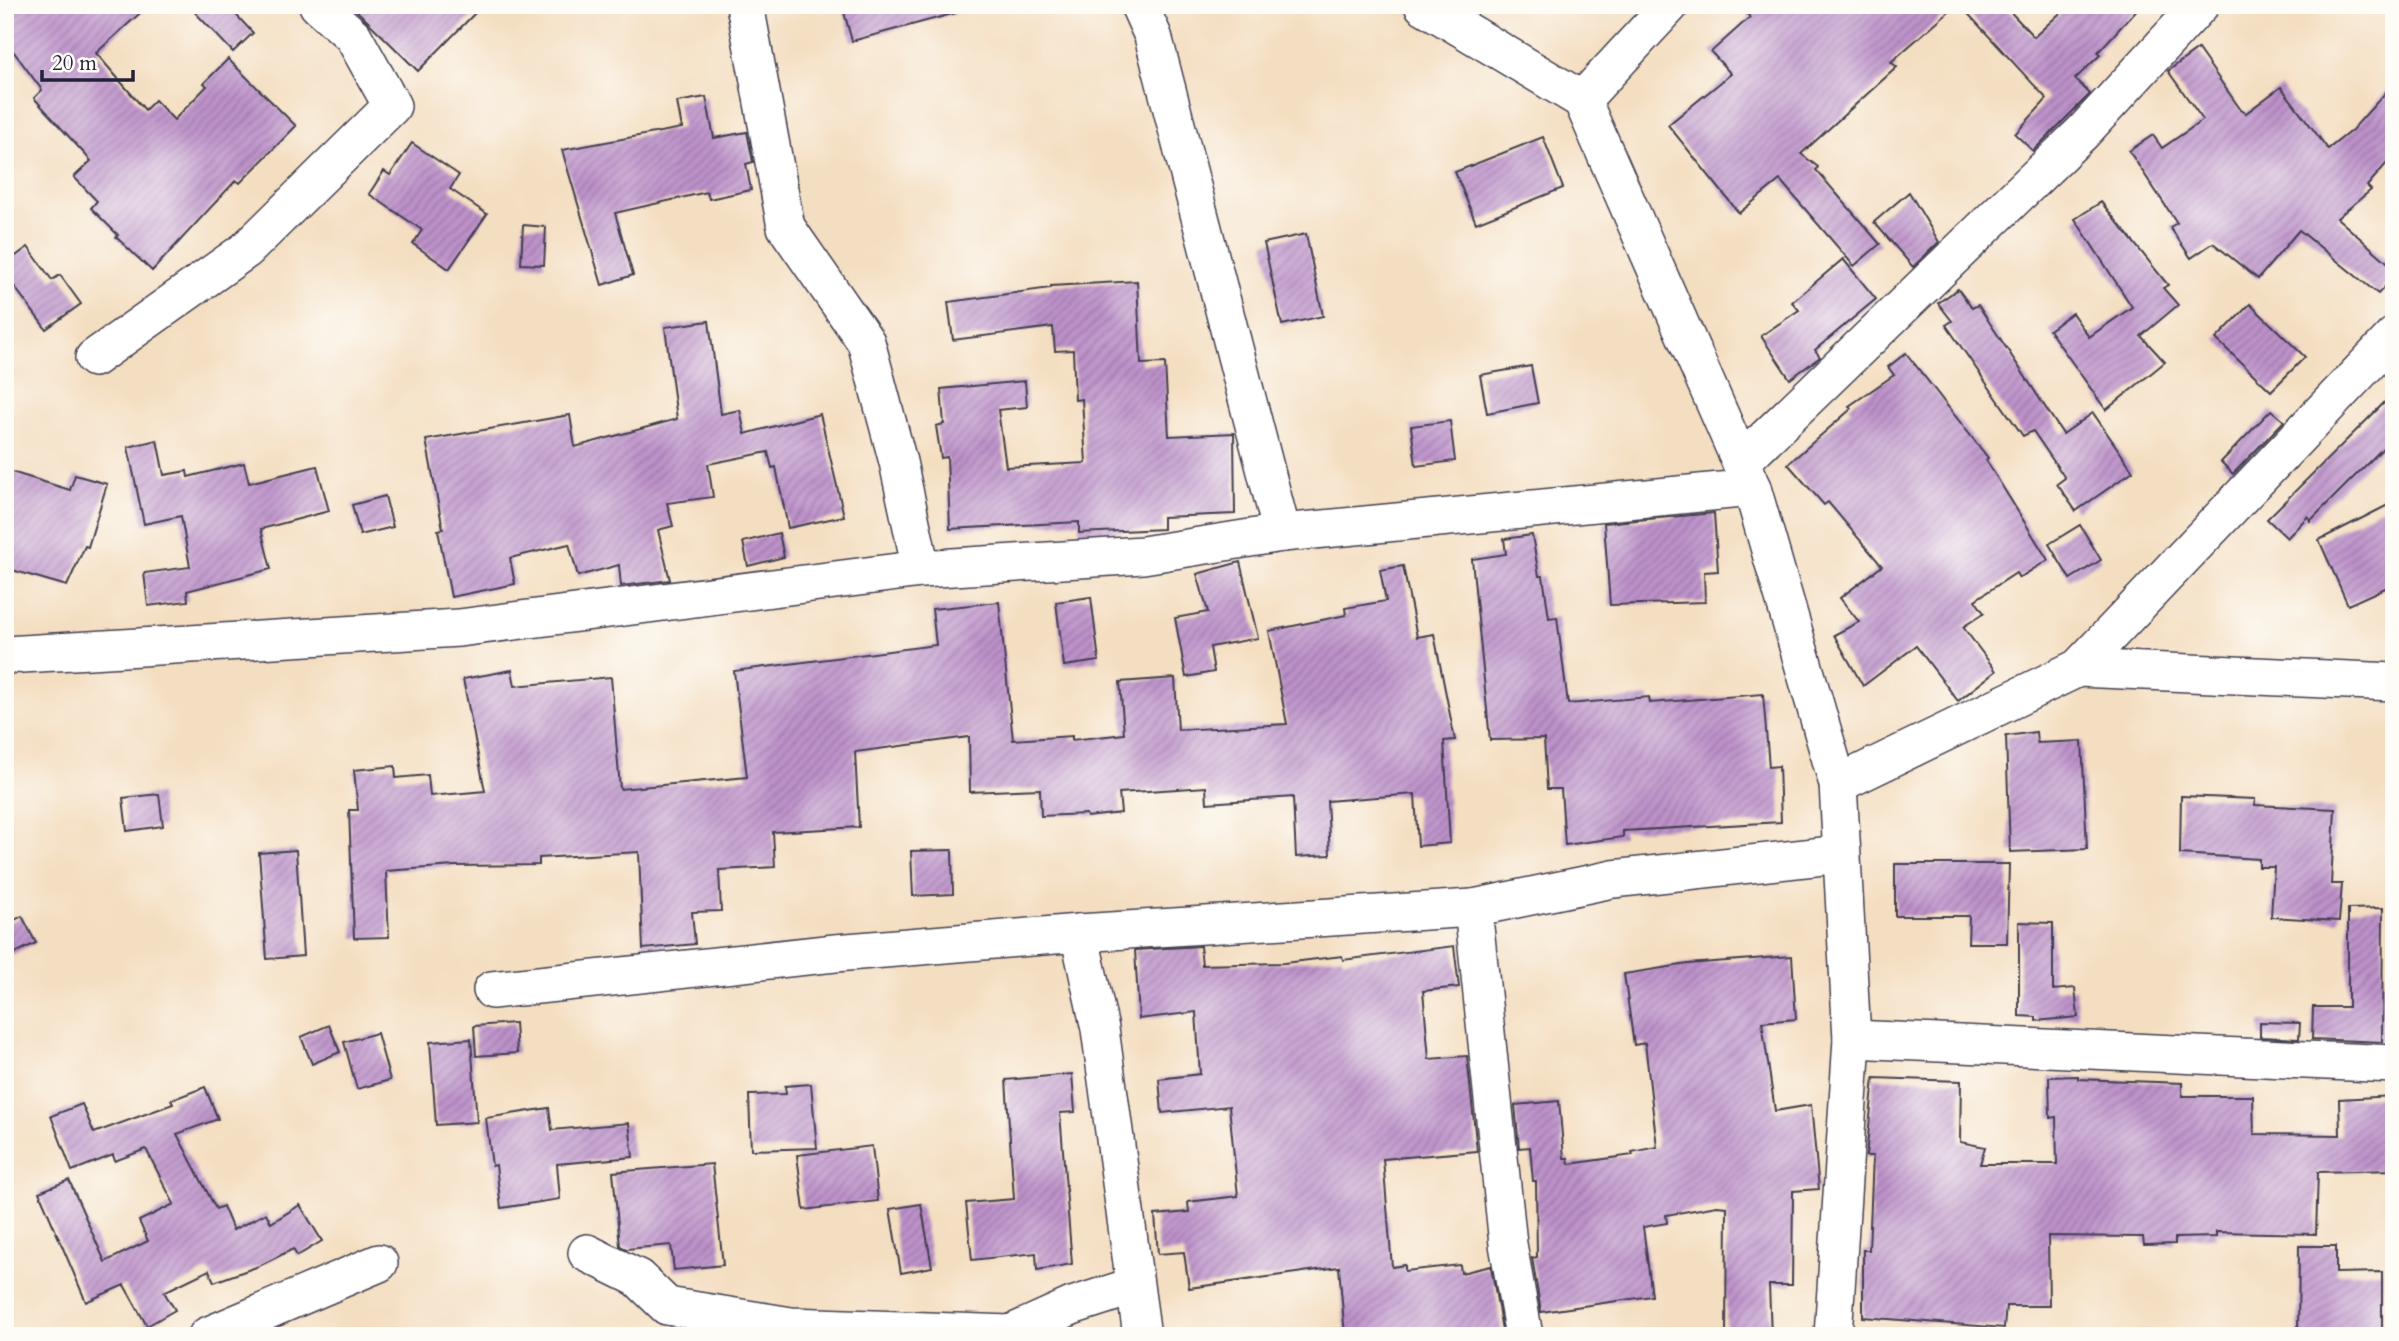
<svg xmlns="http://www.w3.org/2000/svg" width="2399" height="1341" font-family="Cardo,serif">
  <defs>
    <pattern id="building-hatch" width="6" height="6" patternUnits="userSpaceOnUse" patternTransform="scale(1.75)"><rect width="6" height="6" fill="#bd92ca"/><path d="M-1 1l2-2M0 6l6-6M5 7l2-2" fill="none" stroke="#9977a5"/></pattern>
  </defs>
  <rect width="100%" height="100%" fill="#fdfcf7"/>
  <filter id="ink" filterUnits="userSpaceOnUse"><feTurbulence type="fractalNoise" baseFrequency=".0143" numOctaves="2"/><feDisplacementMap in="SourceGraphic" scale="14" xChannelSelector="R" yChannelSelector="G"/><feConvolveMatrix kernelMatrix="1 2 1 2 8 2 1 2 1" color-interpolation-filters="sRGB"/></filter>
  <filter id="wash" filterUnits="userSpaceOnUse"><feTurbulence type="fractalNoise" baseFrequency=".00686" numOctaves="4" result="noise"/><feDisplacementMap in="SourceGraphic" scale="28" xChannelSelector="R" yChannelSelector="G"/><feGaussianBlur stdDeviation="1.57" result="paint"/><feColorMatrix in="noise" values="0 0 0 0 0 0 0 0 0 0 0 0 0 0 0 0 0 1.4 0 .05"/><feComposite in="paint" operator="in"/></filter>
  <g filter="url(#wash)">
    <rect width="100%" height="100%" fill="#f4dec1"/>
    <g id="blocks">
      <g fill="url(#building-hatch)">
        <path d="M5 5H149L96 53 145 110 155 100 174 120 207 86 204 83 228 59 296 126 240 183 236 180 152 271 116 237 118 235 91 208 97 201 74 177 91 161 34 98 42 90 5 40Z"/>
        <path d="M188 5H227L253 33 233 52Z"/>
        <path d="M351 5H483L418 71Z"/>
        <path d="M842 5H955L956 13 852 41Z"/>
        <path d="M1738 5H1956L1891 62 1897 67 1801 154 1818 167 1816 170 1880 244 1854 266 1780 180 1739 213 1668 125 1731 74 1711 52 1750 17Z"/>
        <path d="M1960 5H2004L2034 37 2069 5H2141L2098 52 2100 55 2075 79 2090 94 2033 151 2015 134 2047 99Z"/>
        <path d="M2198 49 2241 110 2246 113 2281 87 2328 149 2352 130 2394 83V155L2367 186 2371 190 2337 218 2394 268V277L2378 294 2299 230 2258 279 2213 243 2191 258 2170 227 2177 223 2129 151 2153 135 2162 148 2203 120 2168 71Z"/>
        <path d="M706 97 714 138 747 132 753 162 746 164 751 190 709 199 707 192 615 213 633 275 602 285 562 150 682 128 677 102Z"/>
        <path d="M1543 137 1563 188 1476 223 1455 172Z"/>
        <path d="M412 143 459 175 450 189 487 214 449 269 413 244 422 230 369 194 384 171 390 175Z"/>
        <path d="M1909 192 1939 242 1913 267 1874 222Z"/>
        <path d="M2101 202 2168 285 2163 288 2178 305 2141 336 2165 362 2106 410 2049 330 2072 313 2089 337 2132 307 2075 219Z"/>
        <path d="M523 225 546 227 544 265 521 264Z"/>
        <path d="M1306 234 1323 316 1282 325 1264 243Z"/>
        <path d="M28 247 52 280 60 275 81 304 46 329 5 274V264Z"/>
        <path d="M1843 259 1876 299 1815 350 1820 357 1790 379 1761 336 1799 310 1792 302Z"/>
        <path d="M1137 281 1141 364 1165 363 1169 436 1234 433 1235 514 1163 517V529L1079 533V522L950 529 947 457 941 458 936 426 944 424 941 389 1025 381 1027 407 998 410 1006 467 1086 463 1082 399 1075 400 1073 350 1055 351 1053 327 953 340 948 302 1051 288V286Z"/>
        <path d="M1958 289 1972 308 1978 305 2063 434 2093 413 2133 471 2076 511 2057 484 2065 478 2033 431 2023 436 1946 325 1952 321 1938 303Z"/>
        <path d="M2250 304 2305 357 2271 391 2216 339Z"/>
        <path d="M709 321 721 414 740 410 745 434 820 414 844 516 788 528 776 467 772 468 768 452 708 464 713 497 667 503 673 526 658 530 670 580 621 586 619 565 578 576 569 544 510 558 515 584 451 597 438 530 443 529 426 440 570 415 575 447 677 419 665 327Z"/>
        <path d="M1906 353 1988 458 1986 460 2048 560 2019 578 2016 573 1975 600 1984 613 1963 627 1996 671 1958 701 1916 646 1863 686 1834 635 1859 622 1840 598 1882 566 1828 502 1824 505 1788 464 1851 409 1849 406 1894 375 1888 367Z"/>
        <path d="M1531 366 1538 403 1487 413 1480 375Z"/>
        <path d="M2394 393V437L2310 521 2308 516 2287 538 2267 519Z"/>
        <path d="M2271 410 2284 421 2233 474 2221 462Z"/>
        <path d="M1450 421 1455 461 1416 466 1411 426Z"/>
        <path d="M157 440 164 475 187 471 188 477 244 463 249 483 317 466 329 511 261 529 271 569 187 591 188 601 148 606 144 573 190 567 181 516 144 524 128 447Z"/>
        <path d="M5 470 70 490 75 475 107 484 88 547 85 546 67 586 5 568Z"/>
        <path d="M385 496 393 527 360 535 352 505Z"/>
        <path d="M2394 502V584L2348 605 2319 540Z"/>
        <path d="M1714 513 1718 571 1704 572 1705 602 1610 605 1604 523Z"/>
        <path d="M2080 525 2101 560 2070 579 2049 544Z"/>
        <path d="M779 533 784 557 748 566 743 542Z"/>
        <path d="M1532 535 1539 576H1543L1549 618 1557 617 1568 704 1649 697 1650 703 1763 694 1769 767 1779 766 1781 822 1623 831V837L1565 845 1561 789H1547L1544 739 1490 740 1472 559 1506 554 1504 539Z"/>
        <path d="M1240 562 1258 638 1210 647 1214 672 1186 677 1175 618 1208 612 1197 574Z"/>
        <path d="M1403 566 1417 637 1434 634 1455 740 1444 741 1450 843 1418 846 1415 794 1327 801 1330 855 1296 857 1293 797 1207 803 1206 787 1119 793 1121 813 1087 817 1086 814 1041 816 1040 789 970 792 969 737 855 752 859 827 773 832 775 867 719 870 721 911 692 912 695 944 643 949 639 852 539 858V865L455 866 386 871 389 937 354 938 349 810H358L354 770 395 766 396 778 428 775 430 796 485 791 463 679 512 670 515 686 611 677 620 789 747 777 734 671 936 645 932 609 999 602 1013 740 1072 736V740L1124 734 1120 682 1175 678 1178 730 1287 724 1269 631 1346 615 1345 608 1386 601 1380 570Z"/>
        <path d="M1091 597 1099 661 1064 666 1056 602Z"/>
        <path d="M2036 732 2037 743 2082 741 2087 849 2010 852 2006 736Z"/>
        <path d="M159 794 163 826 127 831 123 798Z"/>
        <path d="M2181 796 2255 799V805L2335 809 2331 884H2342L2339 921 2271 917 2274 867H2259V859L2180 854Z"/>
        <path d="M296 850 303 956 267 959 259 853Z"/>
        <path d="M952 850 953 894 913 896 911 851Z"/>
        <path d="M1895 864H2009L2007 943H1968L1969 916H1895Z"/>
        <path d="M2383 908 2382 1042 2312 1039 2313 1007H2348V909Z"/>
        <path d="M22 916 36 943 5 958V925Z"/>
        <path d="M2019 922 2053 923V990L2075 988 2078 1017 2036 1021V1017L2019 1016Z"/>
        <path d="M1200 946 1202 965 1284 963 1342 956 1343 960 1454 946 1459 987 1423 991 1429 1059 1467 1056 1477 1151 1383 1159 1392 1267 1405 1265V1271L1460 1265 1461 1273 1491 1266 1503 1336H1345L1339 1267 1189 1288 1184 1252 1158 1254 1155 1215 1189 1212 1188 1202 1238 1196 1229 1106 1162 1113 1159 1079 1200 1074 1196 1012 1139 1019 1135 950Z"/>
        <path d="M1792 956 1796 1019 1762 1022 1775 1111 1811 1105 1819 1189 1793 1191 1792 1285H1769L1771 1336H1726L1727 1207 1717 1206 1666 1215 1667 1223 1643 1227 1652 1296 1541 1312 1532 1258 1537 1257 1536 1181H1533L1530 1147 1519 1148 1515 1105 1559 1101 1564 1158H1568L1569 1164 1633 1155 1632 1152 1657 1147 1645 1043 1634 1045 1624 974 1688 964Z"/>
        <path d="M2260 1022 2300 1023 2299 1039 2260 1037Z"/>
        <path d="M515 1023 517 1053 476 1056 474 1026Z"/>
        <path d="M329 1025 340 1052 312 1064 301 1037Z"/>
        <path d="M377 1033 390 1080 357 1089 344 1042Z"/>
        <path d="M471 1039 477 1122 436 1125 430 1042Z"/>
        <path d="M1072 1074 1075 1112 1060 1113 1072 1264 1037 1270 1036 1253 972 1260 966 1203 1014 1199 1006 1080Z"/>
        <path d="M2078 1076V1079L2182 1083V1096H2253L2254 1134 2340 1135 2339 1099 2394 1096V1170L2318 1172 2316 1234 2216 1232V1237L2175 1238V1244L2144 1245 2143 1237 2048 1236 2049 1306H2006L2004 1328 1863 1317V1250H1869L1873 1156H1866L1874 1078 1961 1081 1960 1142 1985 1147 1980 1164H2057L2056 1117 2050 1118 2049 1077Z"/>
        <path d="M811 1084 817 1148 751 1150 749 1095 786 1094 785 1086Z"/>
        <path d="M205 1087 218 1119 177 1134 216 1209 223 1206 233 1230 266 1213 271 1223 300 1205 322 1241 297 1256 293 1249 259 1266 214 1282 209 1270 164 1292 175 1310 147 1326 124 1285 86 1302 39 1192 69 1180 105 1262 148 1241 139 1221 174 1204 146 1149 115 1161 113 1155 72 1171 51 1116 82 1104 94 1133 173 1104 171 1100Z"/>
        <path d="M549 1108 552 1130 629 1123 633 1157 557 1164 560 1199 501 1208 496 1165 492 1166 486 1118Z"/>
        <path d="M872 1146 878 1201 804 1210 797 1155Z"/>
        <path d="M712 1164 723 1265 674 1270 671 1245 626 1249 620 1246 613 1172Z"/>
        <path d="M921 1204 932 1267 901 1273 890 1209Z"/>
        <path d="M2299 1246H2336V1273L2382 1272V1336H2298Z"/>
      </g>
    </g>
  </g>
  <g filter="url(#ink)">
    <use href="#blocks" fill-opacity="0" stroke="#423e4f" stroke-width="2"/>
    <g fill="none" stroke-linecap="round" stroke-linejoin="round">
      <g stroke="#423e4f" stroke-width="40">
        <g id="minor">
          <path d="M745 5 786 227 866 342 898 462 921 569"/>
          <path d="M1139 5 1153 36 1282 533"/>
          <path d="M1423 5 1582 100 1752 488 1838 784 1852 1039 1833 1336"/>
          <path d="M1582 100 1670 5"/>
          <path d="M94 358 246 250 392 106 353 36 318 5"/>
          <path d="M1741 462 2083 132 2200 5"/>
          <path d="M5 655 459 628 921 569 1143 555 1282 533 1752 488"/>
          <path d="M2078 668 2394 682"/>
          <path d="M1838 784 2078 668 2394 336"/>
          <path d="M1473 908 1508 1244 1524 1336"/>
          <path d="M1079 933 1100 1029 1142 1336"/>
          <path d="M492 990 835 953 1079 933 1473 908 1613 879 1841 854"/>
          <path d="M1852 1039 2394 1064"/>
          <path d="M587 1253 638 1278 667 1306 791 1326 1010 1334 1072 1306 1134 1286"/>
          <path d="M207 1336 379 1263"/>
        </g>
      </g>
      <use href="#minor" stroke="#fff" stroke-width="37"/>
    </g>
  </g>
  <rect width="2399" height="1341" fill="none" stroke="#fdfcf7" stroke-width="28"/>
  <path d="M42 70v10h91v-10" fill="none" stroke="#22223b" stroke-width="3.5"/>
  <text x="52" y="70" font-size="21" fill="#22223b" stroke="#fdfcf7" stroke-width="5" paint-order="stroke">20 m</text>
</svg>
